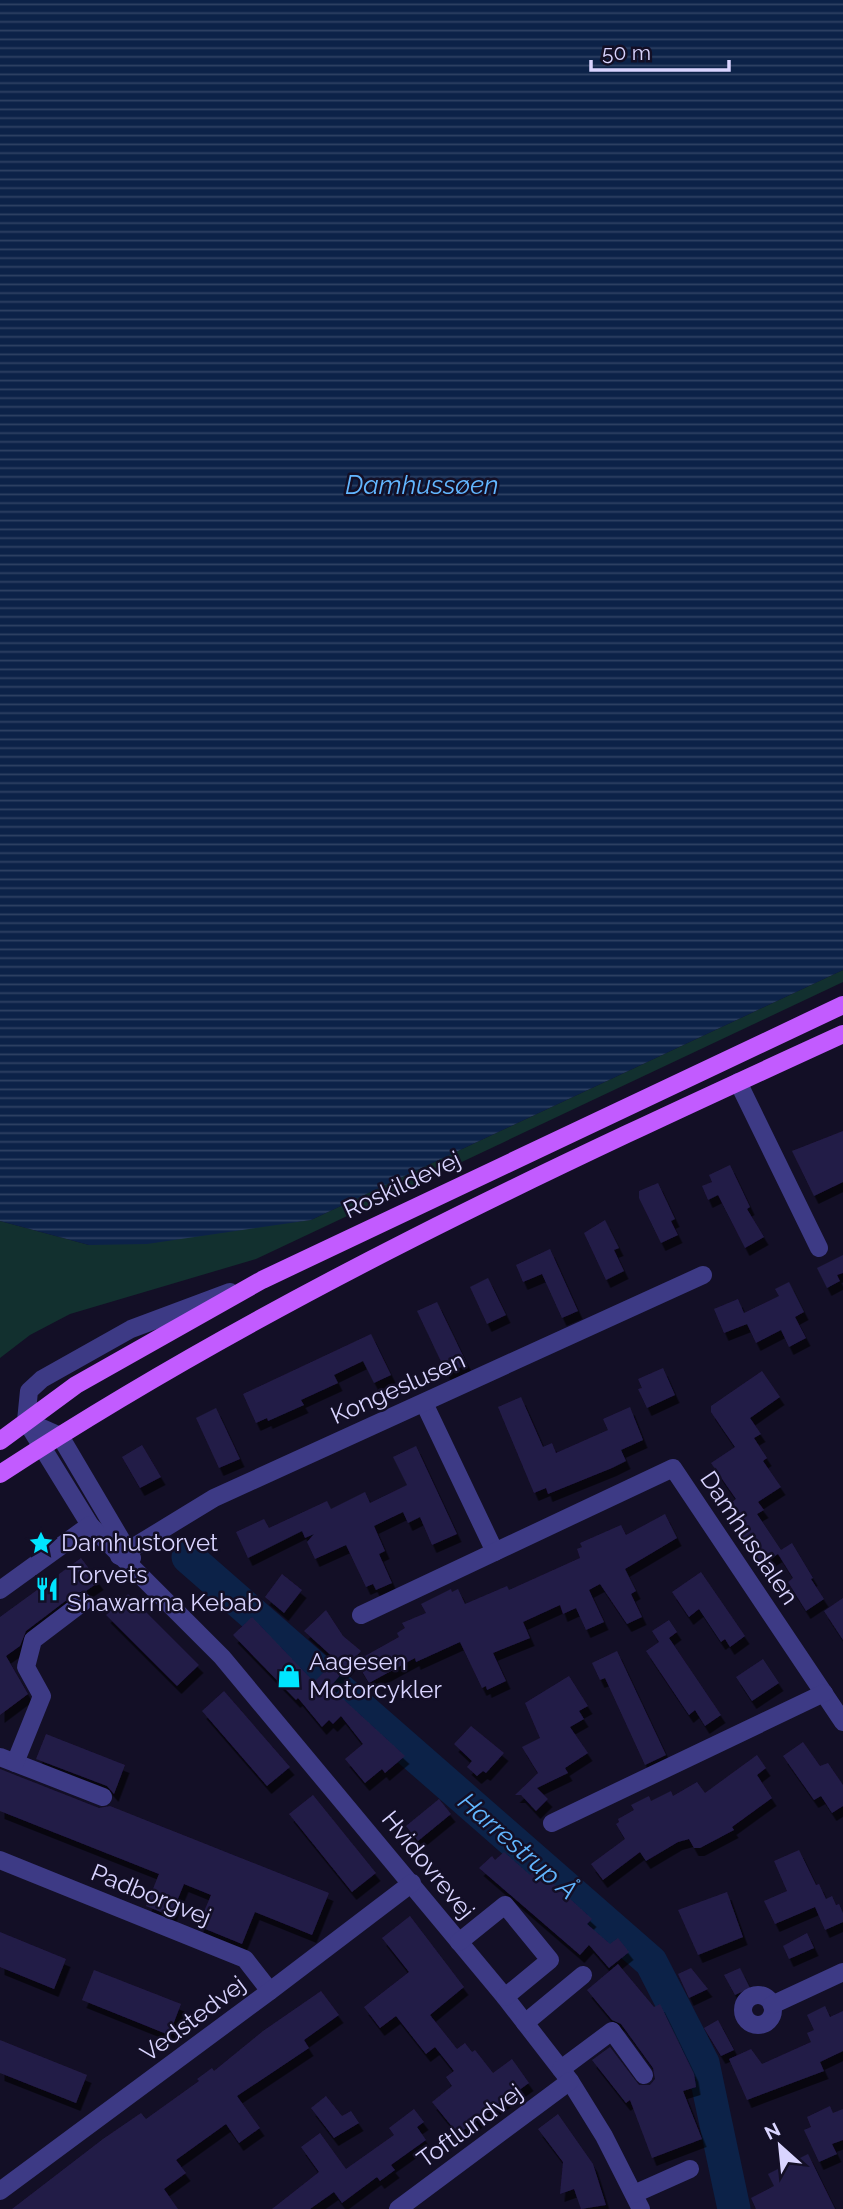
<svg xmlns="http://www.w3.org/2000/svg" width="843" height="2209" font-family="Raleway,sans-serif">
  <defs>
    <pattern id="water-rules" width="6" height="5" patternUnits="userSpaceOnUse" patternTransform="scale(1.75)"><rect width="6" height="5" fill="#0c2248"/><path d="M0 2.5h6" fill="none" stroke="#2f4163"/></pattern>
    <filter id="shadow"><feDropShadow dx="4.5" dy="8" stdDeviation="0" flood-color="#0009"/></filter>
  </defs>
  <rect width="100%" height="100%" fill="#130f26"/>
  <path fill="#12302f" d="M843 970V982L256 1259 70 1314 30 1335 0 1358V1221L89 1245 311 1220Z"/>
  <path fill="url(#water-rules)" d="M0 0H843V970L311 1220 147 1244 89 1245 0 1221Z"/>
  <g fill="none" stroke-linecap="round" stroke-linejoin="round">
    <path stroke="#0c2248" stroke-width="33" d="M188 1557 651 1962 703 2063 734 2209"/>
  </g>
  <g fill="#241b47" filter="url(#shadow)">
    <path d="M843 1131V1182L814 1196 792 1151Z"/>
    <path d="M730 1165 750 1207 747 1209 764 1237 745 1248 718 1195 708 1200 702 1186 712 1182 709 1175Z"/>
    <path d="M658 1183 675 1219 671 1221 678 1235 661 1243 639 1198V1191Z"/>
    <path d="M605 1220 619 1248 614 1250 624 1271 606 1280 584 1233Z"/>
    <path d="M550 1249 578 1311 562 1318 542 1274 523 1282 516 1265Z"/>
    <path d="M843 1255V1273L837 1275 840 1281 827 1288 817 1268Z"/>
    <path d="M488 1278 506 1315 487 1324 470 1287Z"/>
    <path d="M789 1282 804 1312 795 1317 806 1338 789 1347 781 1330 756 1343 747 1324 724 1333 714 1309 738 1299 744 1313 779 1296 775 1289Z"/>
    <path d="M437 1302 467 1364 451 1372H446L417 1311Z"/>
    <path d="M371 1334 391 1375 374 1383 363 1361 334 1375 338 1383 301 1400 304 1405 268 1421 267 1418 256 1423 243 1394Z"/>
    <path d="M663 1368 675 1395 647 1408 638 1389 642 1388 638 1379Z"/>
    <path d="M762 1371 780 1397 750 1418 761 1434 754 1438 767 1458 763 1461 781 1487 758 1502 764 1510 757 1514 781 1550 792 1543 813 1578 811 1579 824 1599 806 1611 788 1582 793 1578 778 1554 762 1564 736 1528 746 1522 732 1502 736 1499 711 1463 735 1447 711 1412V1406Z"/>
    <path d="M521 1397 543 1447 552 1443 556 1453 608 1430 603 1419 630 1407 643 1440 621 1450 626 1461 612 1468 548 1494 546 1488 534 1493 498 1407Z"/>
    <path d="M216 1408 240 1459 219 1468 196 1418Z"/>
    <path d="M142 1445 161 1477 140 1488 122 1457Z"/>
    <path d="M416 1446 457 1534 432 1545 420 1517 408 1523 403 1512 374 1526 385 1551 379 1554 392 1583 376 1590 373 1584 366 1587 346 1545 315 1559 307 1542 314 1534 305 1538 302 1531 248 1558 236 1532 264 1519 269 1528 327 1501 331 1509 365 1492 370 1503 407 1485 393 1457Z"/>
    <path d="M665 1514 677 1538 625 1569 636 1591 631 1594 642 1617 627 1624 600 1584 589 1590 604 1622 586 1630 576 1608 563 1614 560 1605 523 1622 530 1638 493 1653 506 1681 487 1690 486 1686 482 1688 460 1642 416 1662 415 1658 369 1683 356 1661 399 1637 397 1633 405 1628 402 1623 426 1613 421 1604 451 1589 452 1592 458 1589 465 1604 507 1586 509 1590 580 1558 577 1549 582 1547 580 1543 621 1525 626 1535Z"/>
    <path d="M81 1558 99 1582 86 1591 76 1593 26 1631 20 1646 6 1656 28 1694 0 1715V1617Z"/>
    <path d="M701 1572 745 1636 730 1647 725 1639 721 1642 699 1609 689 1617 672 1592Z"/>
    <path d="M282 1574 302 1590 284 1613 265 1597Z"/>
    <path d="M128 1594 199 1665 177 1686 106 1615Z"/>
    <path d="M843 1598V1640L824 1611Z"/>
    <path d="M326 1610 343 1636 361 1651 330 1687 405 1756 385 1773 382 1769 365 1783 345 1759 363 1744 341 1716 333 1724 329 1720 322 1727 298 1698 296 1700 233 1635 252 1617 314 1682 336 1660 304 1631Z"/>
    <path d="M669 1620 677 1632 669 1638 721 1715 705 1726 695 1710 689 1715 646 1651 659 1642 652 1631Z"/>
    <path d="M617 1651 666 1755 645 1765 605 1678 600 1680 592 1663Z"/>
    <path d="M763 1659 779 1683 752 1701 736 1677Z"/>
    <path d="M569 1676 588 1706 579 1711 584 1719 570 1727 588 1753 565 1768 568 1773 537 1788 548 1799 536 1811 521 1795H515L538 1773 522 1747 540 1738 525 1703Z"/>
    <path d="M224 1691 290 1767 267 1786 202 1711Z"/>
    <path d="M471 1726 504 1753 486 1773 483 1771 477 1776 467 1767 472 1761 454 1744Z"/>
    <path d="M46 1734 125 1765 114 1794 107 1786 36 1759Z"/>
    <path d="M803 1742 820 1766 828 1763 843 1785V1806L832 1813 821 1796 814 1800 783 1756Z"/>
    <path d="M757 1755 766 1768 757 1775 772 1798 732 1827 734 1830 700 1848H694L689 1839 678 1842 646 1861 640 1852 603 1880 591 1864 625 1839 616 1824 619 1822 618 1819 634 1810 631 1805 649 1796 651 1801 671 1791 673 1796 697 1782 705 1793Z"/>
    <path d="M0 1769 99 1808 110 1806 329 1893 312 1935 255 1912 242 1944 198 1926 211 1895 184 1884 171 1916 146 1906 159 1874 0 1811Z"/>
    <path d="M313 1795 376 1873 352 1892 289 1814Z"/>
    <path d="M439 1799 451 1814 418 1841 406 1826Z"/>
    <path d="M799 1850 816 1885 819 1884 826 1899 832 1896 836 1905 839 1904 843 1913V1922L825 1930 815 1907 775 1924 764 1901 787 1891 774 1861Z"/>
    <path d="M504 1852 530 1875 535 1870 545 1876 592 1919 587 1924 610 1944 618 1938 629 1952 609 1968 589 1945 580 1955 479 1868 492 1856 495 1860Z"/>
    <path d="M727 1892 743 1937 698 1955 678 1910Z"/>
    <path d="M410 1916 464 1987 430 2015 457 2049 465 2043 472 2052 475 2050 493 2073 512 2059 529 2083 458 2134 432 2102 452 2086 446 2077 454 2071 435 2047 426 2054 396 2016 380 2028 364 2007 409 1972 382 1938Z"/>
    <path d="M0 1932 66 1959 54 1989 0 1967Z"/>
    <path d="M807 1933 814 1948 789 1959 783 1946Z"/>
    <path d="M618 1964 654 2007 660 2004 694 2074 696 2087 683 2091 702 2139 652 2158 630 2100 626 2103 592 2060 610 2047 639 2085H650L655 2079 653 2068 621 2024 612 2020 587 1990Z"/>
    <path d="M691 1968 708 1989 689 1998 678 1974Z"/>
    <path d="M740 1968 750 1988 735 1995 724 1975Z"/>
    <path d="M94 1970 181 2004 169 2035 82 2000Z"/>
    <path d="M321 1991 339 2015 304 2040 309 2048 237 2096 260 2128 239 2143 226 2124 176 2160 186 2173 164 2189 178 2209H12L103 2139 141 2113 146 2119 199 2081 197 2079 212 2068 214 2071 263 2031Z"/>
    <path d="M825 2006 830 2017 843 2011V2051L820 2062 824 2071 747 2100 729 2059 751 2049 762 2064 811 2042 807 2033 814 2030 807 2015Z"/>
    <path d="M718 2020 734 2050 721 2056 704 2028Z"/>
    <path d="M0 2040 87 2075 76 2103 0 2073Z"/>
    <path d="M326 2096 342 2116 351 2111 359 2123 334 2138 311 2108Z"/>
    <path d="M830 2106 833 2113 843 2109V2140L832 2144 837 2154 819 2162 804 2130 811 2127 807 2117Z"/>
    <path d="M414 2109 424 2122 417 2127 426 2140 391 2165 395 2170 380 2181 377 2177 342 2203 334 2192 310 2209H272L319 2172 301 2147 320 2133 346 2169 394 2135 389 2128Z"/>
    <path d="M558 2114 593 2164 606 2205 581 2209 574 2189 560 2194 563 2162 538 2129Z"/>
    <path d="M808 2154 835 2209H756L751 2198 774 2186 768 2174Z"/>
  </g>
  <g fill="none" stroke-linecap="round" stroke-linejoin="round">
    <g stroke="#3d3a85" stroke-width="18">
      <path d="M738 1082 819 1248"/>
      <path d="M230 1292 131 1329 42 1379 29 1391 26 1421 90 1525 222 1657 505 1997 570 2081 604 2136 641 2209"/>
      <path d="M424 1403 495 1552"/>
      <path d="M26 1421 60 1436 132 1558"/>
      <path d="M119 1556 214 1498 703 1275"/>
      <path d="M0 1590 90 1525"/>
      <path d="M361 1615 673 1468 843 1722"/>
      <path d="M0 1757 103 1797"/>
      <path d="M15 1763 42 1696 26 1667 33 1640 83 1602"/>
      <path d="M552 1823 824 1693"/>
      <path d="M0 1860 245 1959 270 1991"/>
      <path d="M459 1942 505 1905 550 1960 505 1997"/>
      <circle cx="758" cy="2010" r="15"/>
      <path d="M772 2005 843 1972"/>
      <path d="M525 2023 583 1975"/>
      <path d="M561 2069 612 2031 644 2075"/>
      <path d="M0 2191 270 1991 412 1883"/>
      <path d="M634 2194 690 2169"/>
      <path d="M398 2209 570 2081"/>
    </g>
    <g stroke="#c25bff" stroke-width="18">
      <path d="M0 1441 76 1385 262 1280 843 1005"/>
      <path d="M0 1474C265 1300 555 1166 843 1034"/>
    </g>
  </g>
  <defs>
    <g id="sight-bare" transform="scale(1.89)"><path d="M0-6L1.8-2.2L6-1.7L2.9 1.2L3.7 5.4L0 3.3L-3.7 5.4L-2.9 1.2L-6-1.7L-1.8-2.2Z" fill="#00e5ff" stroke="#130f26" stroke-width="2.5" paint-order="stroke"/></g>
    <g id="restaurant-bare" transform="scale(1.89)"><path d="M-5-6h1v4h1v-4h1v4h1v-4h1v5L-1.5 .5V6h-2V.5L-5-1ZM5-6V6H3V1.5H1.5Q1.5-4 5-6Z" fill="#00e5ff" stroke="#130f26" stroke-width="2.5" paint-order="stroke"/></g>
    <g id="shop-bare" transform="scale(1.89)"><path d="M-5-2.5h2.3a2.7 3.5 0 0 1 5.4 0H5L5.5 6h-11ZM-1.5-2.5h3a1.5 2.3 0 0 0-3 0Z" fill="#00e5ff" stroke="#130f26" stroke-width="2.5" paint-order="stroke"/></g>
  </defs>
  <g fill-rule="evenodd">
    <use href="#sight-bare" x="41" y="1543"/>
    <use href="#restaurant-bare" x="47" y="1589"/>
    <use href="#shop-bare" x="289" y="1676"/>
  </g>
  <g text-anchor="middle" stroke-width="5" stroke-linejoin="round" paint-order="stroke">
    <g font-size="24" fill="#d9d4ff" stroke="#130f26">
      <text transform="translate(402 1185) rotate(-25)" y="8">Roskildevej</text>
      <text transform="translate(398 1388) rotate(-24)" y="8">Kongeslusen</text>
      <text transform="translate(749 1538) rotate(56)" y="8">Damhusdalen</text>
      <text transform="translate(428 1865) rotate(51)" y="8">Hvidovrevej</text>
      <text transform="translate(151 1895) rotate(22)" y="8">Padborgvej</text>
      <text transform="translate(193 2019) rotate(-37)" y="8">Vedstedvej</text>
      <text transform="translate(470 2126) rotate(-36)" y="8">Toftlundvej</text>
    </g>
    <g font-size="24" fill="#d9d4ff" stroke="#130f26" text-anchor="start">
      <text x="61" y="1551">Damhustorvet</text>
      <text x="67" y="1583">Torvets<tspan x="67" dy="28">Shawarma Kebab</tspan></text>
      <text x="309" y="1670">Aagesen<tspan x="309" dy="28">Motorcykler</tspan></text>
    </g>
    <g font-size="26" font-style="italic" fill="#62b6ff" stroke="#130f26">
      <text x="422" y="494">Damhussøen</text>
      <text transform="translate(518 1846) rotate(41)" y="9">Harrestrup Å</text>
    </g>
  </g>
  <g transform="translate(780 2146) rotate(333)" stroke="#130f26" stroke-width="5" paint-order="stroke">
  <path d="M0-5L12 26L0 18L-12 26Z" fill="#d9d4ff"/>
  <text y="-10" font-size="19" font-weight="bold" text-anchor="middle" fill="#d9d4ff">N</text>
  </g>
  <path d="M591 60v10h138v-10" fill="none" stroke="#d9d4ff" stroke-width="3.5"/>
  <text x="602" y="60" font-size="21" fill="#d9d4ff" stroke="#130f26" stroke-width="5" paint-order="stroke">50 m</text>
</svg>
